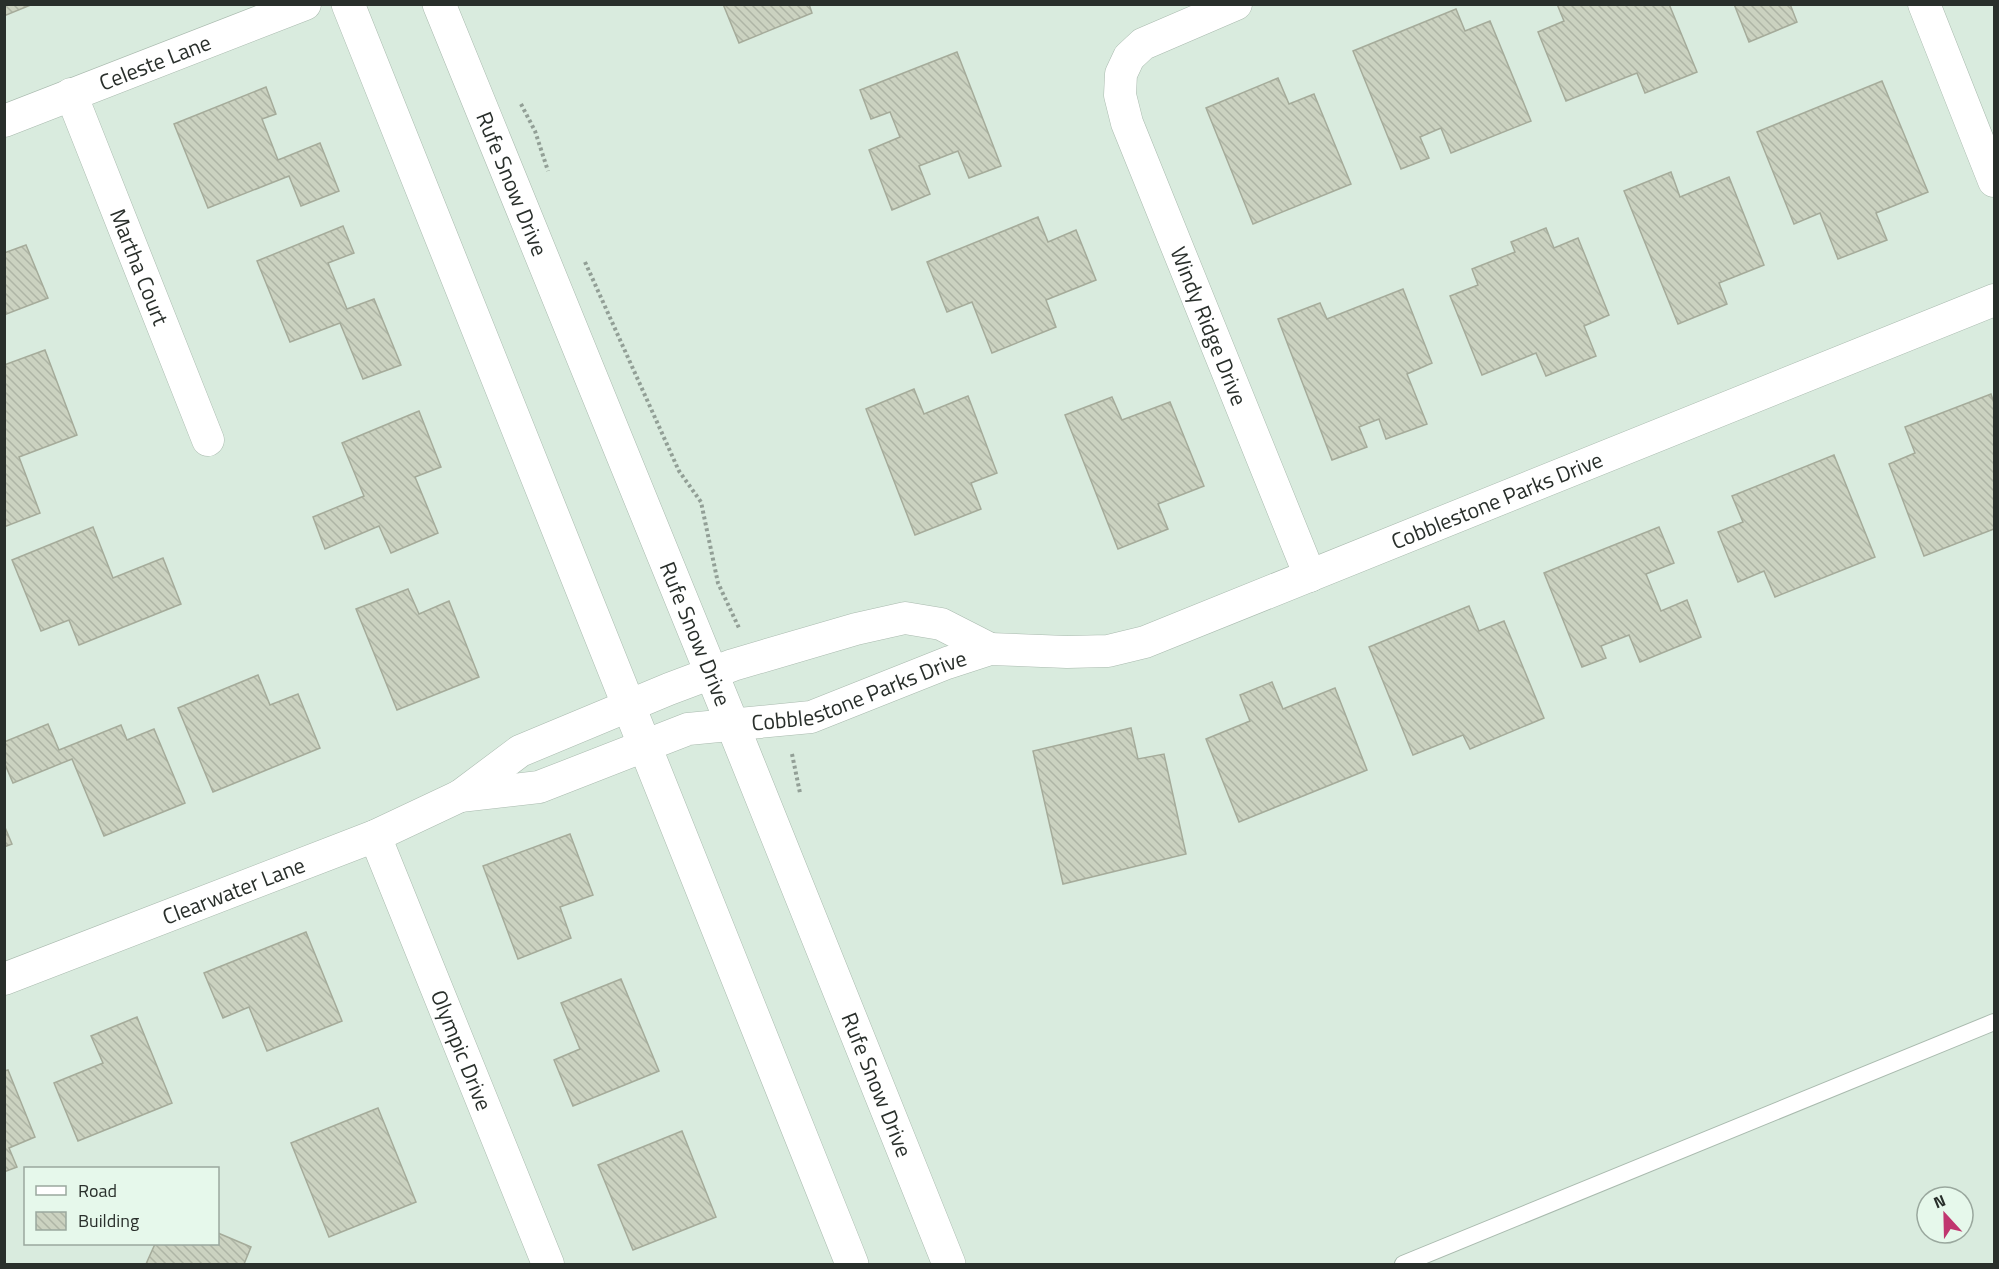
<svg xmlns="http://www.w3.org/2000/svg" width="1999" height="1269" font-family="'Titillium Web',sans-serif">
  <defs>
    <pattern id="building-back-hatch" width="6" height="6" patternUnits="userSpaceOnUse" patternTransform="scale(1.5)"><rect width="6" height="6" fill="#cbd2c0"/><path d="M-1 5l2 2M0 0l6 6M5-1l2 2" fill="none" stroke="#aeb5a5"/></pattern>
  </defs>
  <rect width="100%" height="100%" fill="#d9ebde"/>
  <g fill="url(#building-back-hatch)" stroke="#a5ab9a" stroke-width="1.5">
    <path d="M4 4H33L4 16Z"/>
    <path d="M723 4H809L812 13 739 43Z"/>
    <path d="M1557 4H1669L1697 72 1645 93 1637 73 1566 101 1538 32 1564 21Z"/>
    <path d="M1734 4H1790L1797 22 1749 42Z"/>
    <path d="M1456 9 1465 31 1490 21 1531 121 1451 153 1441 128 1420 137 1429 158 1401 169 1353 51Z"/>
    <path d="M957 52 1001 166 969 178 958 151 919 166 930 194 892 210 869 150 900 137 890 112 871 119 860 90Z"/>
    <path d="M1278 78 1289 104 1314 94 1351 184 1253 224 1206 108Z"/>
    <path d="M1882 81 1928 192 1876 213 1887 240 1838 259 1820 213 1794 224 1757 132Z"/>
    <path d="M266 87 276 114 262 119 278 160 320 143 339 191 301 206 289 176 208 208 174 124Z"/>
    <path d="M1671 172 1680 197 1729 177 1764 265 1719 283 1727 304 1678 324 1624 191Z"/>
    <path d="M1038 217 1048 242 1076 230 1096 280 1046 300 1056 327 992 353 972 302 947 312 927 262Z"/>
    <path d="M343 226 354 253 328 263 347 309 374 299 401 365 363 379 340 323 290 342 257 261Z"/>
    <path d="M1546 228 1554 248 1578 238 1609 315 1584 326 1596 356 1546 376 1536 353 1482 375 1450 296 1478 285 1472 269 1515 252 1511 242Z"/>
    <path d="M26 245 48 298 4 315V253Z"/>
    <path d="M1403 289 1432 363 1407 374 1427 424 1386 439 1379 419 1359 427 1367 447 1332 460 1278 319 1320 303 1327 319Z"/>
    <path d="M45 350 77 435 19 457 40 513 4 527V365Z"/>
    <path d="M914 389 924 414 968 396 997 473 971 483 981 509 915 535 866 409Z"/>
    <path d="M1991 394 1994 403V529L1924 556 1889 464 1915 453 1905 427Z"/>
    <path d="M1112 397 1122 420 1170 402 1204 486 1158 504 1168 529 1118 549 1065 415Z"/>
    <path d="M419 411 441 467 415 477 438 533 391 553 379 526 325 549 313 517 364 496 342 443Z"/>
    <path d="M1834 455 1875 557 1775 597 1764 571 1738 582 1718 532 1743 522 1732 496Z"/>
    <path d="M93 527 113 578 163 558 181 604 79 645 69 620 41 631 12 560Z"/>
    <path d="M1659 527 1674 563 1646 574 1661 611 1687 600 1701 637 1640 662 1629 635 1601 646 1606 658 1582 667 1544 573Z"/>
    <path d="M408 589 419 614 449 601 479 677 397 710 356 609Z"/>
    <path d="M1469 606 1479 631 1504 621 1544 718 1470 749 1463 735 1413 755 1369 647Z"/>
    <path d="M258 675 270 705 298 694 320 748 213 792 178 708Z"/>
    <path d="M1272 682 1283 709 1335 688 1367 770 1239 822 1206 739 1250 721 1240 695Z"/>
    <path d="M48 724 59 750 121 725 127 740 154 729 185 803 104 836 72 759 13 783 4 762V742Z"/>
    <path d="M1131 728 1138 759 1164 754 1186 854 1063 884 1033 751Z"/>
    <path d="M4 825 12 844 4 847Z"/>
    <path d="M570 834 593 895 560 907 571 938 518 959 483 866Z"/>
    <path d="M306 932 342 1021 267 1051 249 1007 223 1018 204 973Z"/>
    <path d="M621 979 659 1071 573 1106 554 1060 580 1049 561 1003Z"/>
    <path d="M137 1017 172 1103 78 1141 54 1083 103 1063 91 1036Z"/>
    <path d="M8 1070 35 1137 9 1148 17 1167 4 1172V1071Z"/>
    <path d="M378 1108 416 1202 329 1237 291 1143Z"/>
    <path d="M682 1131 716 1217 633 1250 598 1165Z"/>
    <path d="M218 1233 251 1247 244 1264H146L155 1244H218Z"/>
  </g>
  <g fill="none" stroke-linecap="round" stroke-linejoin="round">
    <g stroke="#a9baae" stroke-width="18">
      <path id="lane" d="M1403 1264 1994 1022"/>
    </g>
    <g stroke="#a9baae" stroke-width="33">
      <g id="street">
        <path id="s1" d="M1236 4 1143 44 1129 57 1121 74 1120 95 1127 123 1310 576"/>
        <path d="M1924 4 1994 181"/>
        <path id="s2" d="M71 94 208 440"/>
        <path id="s3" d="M4 121 305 4"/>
        <path id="s4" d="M460 796 539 787 688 729 811 717 947 663 990 649 1067 652 1108 651 1145 642 1994 300"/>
        <path id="s5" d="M375 836 548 1264"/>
        <path id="s6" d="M4 979 375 836 460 796 520 751 669 689 733 665 856 629 905 618 941 624 990 649"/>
      </g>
    </g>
    <g stroke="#a9baae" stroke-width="34">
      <g id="secondary">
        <path d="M348 4C513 426 685 844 852 1264"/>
        <path id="s7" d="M439 4 733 726 949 1264"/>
      </g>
    </g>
    <g stroke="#929f96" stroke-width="4" stroke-dasharray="3 3" stroke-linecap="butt">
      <path d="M521 104 535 131 548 171"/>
      <path d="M585 262 679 471 701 502 718 583 739 628"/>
      <path d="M792 754 800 793"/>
    </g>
    <use href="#lane" stroke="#fff" stroke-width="16"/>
    <use href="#street" stroke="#fff" stroke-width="32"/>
    <use href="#secondary" stroke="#fff" stroke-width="33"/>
  </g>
  <g text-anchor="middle" stroke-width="4.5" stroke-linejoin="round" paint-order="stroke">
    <g font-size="22" fill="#292f2b" stroke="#e6f8eb">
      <text dy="8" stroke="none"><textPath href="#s3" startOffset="162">Celeste Lane</textPath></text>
      <text dy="8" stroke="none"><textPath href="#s7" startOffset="194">Rufe Snow Drive</textPath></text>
      <text dy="8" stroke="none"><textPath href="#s2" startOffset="186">Martha Court</textPath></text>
      <text dy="8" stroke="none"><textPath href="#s1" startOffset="408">Windy Ridge Drive</textPath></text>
      <text dy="8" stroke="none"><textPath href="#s4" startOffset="1090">Cobblestone Parks Drive</textPath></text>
      <text dy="8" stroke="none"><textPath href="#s7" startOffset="680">Rufe Snow Drive</textPath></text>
      <text dy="8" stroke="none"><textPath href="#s4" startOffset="416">Cobblestone Parks Drive</textPath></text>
      <text dy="8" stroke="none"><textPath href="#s6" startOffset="246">Clearwater Lane</textPath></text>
      <text dy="8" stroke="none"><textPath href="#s5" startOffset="231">Olympic Drive</textPath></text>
      <text dy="8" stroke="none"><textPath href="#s7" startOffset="1166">Rufe Snow Drive</textPath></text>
    </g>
  </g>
  <rect width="1999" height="1269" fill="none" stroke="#292f2b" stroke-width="12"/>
  <rect x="24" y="1167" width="195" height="78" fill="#e6f8eb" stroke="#9aa89e" stroke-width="1.5"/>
  <rect x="36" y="1186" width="30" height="9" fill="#ffffff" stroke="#9aa89e" stroke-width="1.5"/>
  <text x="78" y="1197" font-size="18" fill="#292f2b">Road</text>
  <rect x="36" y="1212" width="30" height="18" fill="url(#building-back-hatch)" stroke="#9aa89e" stroke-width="1.5"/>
  <text x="78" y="1227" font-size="18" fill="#292f2b">Building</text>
  <g transform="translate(1945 1215) rotate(338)"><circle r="28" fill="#e6f8eb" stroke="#9aa89e" stroke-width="1.5"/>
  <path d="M0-4.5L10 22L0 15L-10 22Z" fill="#c0366f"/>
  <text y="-9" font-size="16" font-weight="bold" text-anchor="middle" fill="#292f2b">N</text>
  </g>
</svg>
